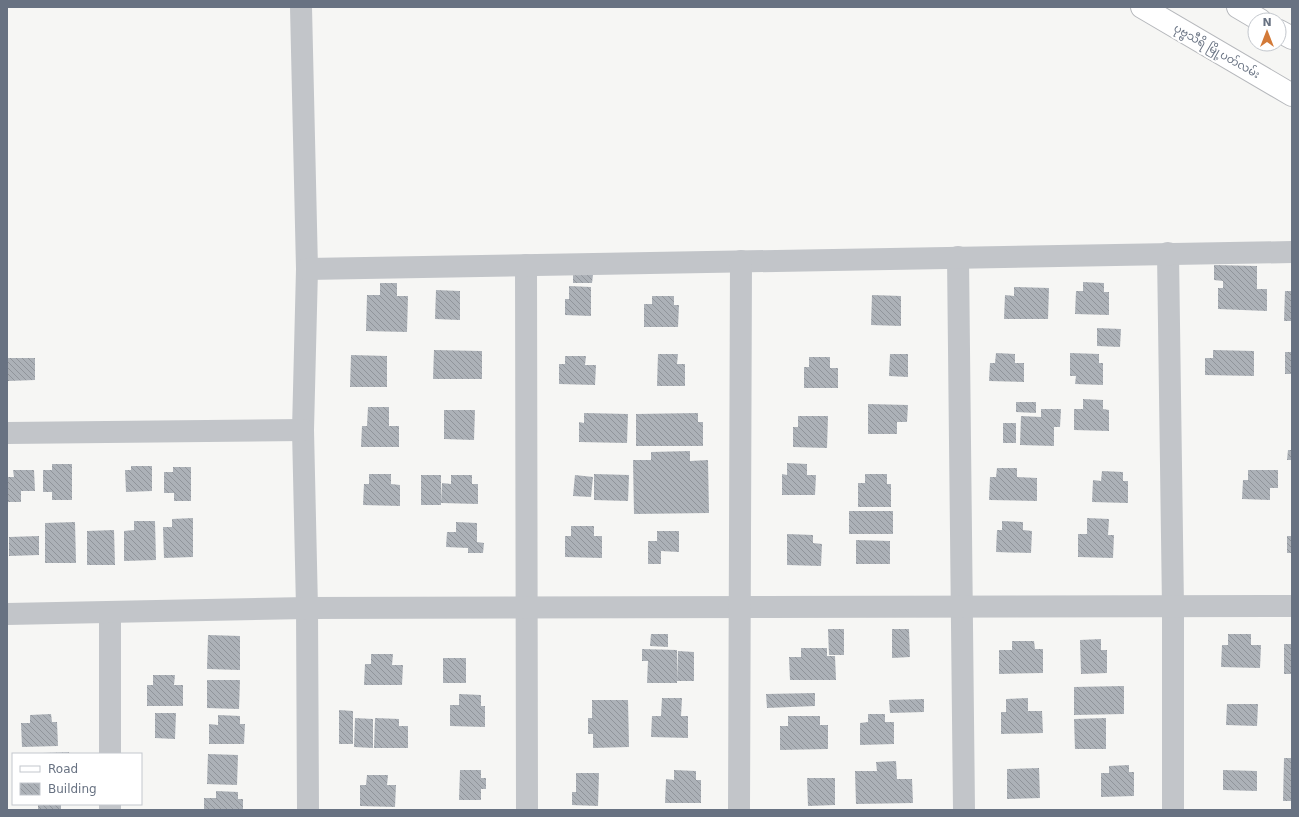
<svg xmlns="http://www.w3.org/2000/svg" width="1299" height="817" font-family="'DejaVu Sans','Noto Sans Myanmar',sans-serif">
  <defs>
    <pattern id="building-back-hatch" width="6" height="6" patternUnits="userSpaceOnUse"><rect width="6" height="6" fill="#acb1b7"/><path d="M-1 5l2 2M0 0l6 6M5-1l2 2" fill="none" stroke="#90949a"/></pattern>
  </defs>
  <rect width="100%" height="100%" fill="#f6f6f4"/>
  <g fill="url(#building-back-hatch)">
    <path d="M1214 265 1257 266V289H1267V311L1218 309V288H1223V281L1214 280Z"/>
    <path d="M573 274 593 275 592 283H573Z"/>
    <path d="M1083 282 1104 283V292H1109V315L1075 314 1076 291H1083Z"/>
    <path d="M380 283H397V296H408L407 332 366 331 367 295H380Z"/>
    <path d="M569 286 591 287V316L565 315V299H569Z"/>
    <path d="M1014 287 1049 288 1048 319H1004L1005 295 1014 296Z"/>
    <path d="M436 290 460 291V320L435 319Z"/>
    <path d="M1285 291H1292V321H1284Z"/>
    <path d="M872 295 901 296V326L871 325Z"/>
    <path d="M652 296H674V305H679L678 327H644V304H652Z"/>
    <path d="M1097 328 1121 329 1120 347 1097 346Z"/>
    <path d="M434 350 482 351V379H433Z"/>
    <path d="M1213 350 1254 351V376L1205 375V358H1213Z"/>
    <rect x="1285" y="352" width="7" height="22"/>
    <path d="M996 353 1015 354V363H1024V382L989 381 990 363H995Z"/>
    <path d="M1070 353 1099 354V363H1103V385L1075 384 1076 376H1070Z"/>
    <path d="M658 354H678L677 364H685V386H657Z"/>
    <path d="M890 354H908V377L889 376Z"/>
    <path d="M351 355 387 356V387H350Z"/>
    <path d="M565 356H586L585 365H596L595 385 559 384V364H565Z"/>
    <path d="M809 357H830V368H838V388H804V367H809Z"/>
    <path d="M7 358H35V380L8 381Z"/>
    <path d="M1083 399 1103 400V409L1109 410V431L1074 430V409H1083Z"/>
    <path d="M1016 402H1036V413L1016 412Z"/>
    <path d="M868 404 908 405 907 422H897V434H868Z"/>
    <path d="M368 407H389V426H399V447H361L362 426H367Z"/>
    <path d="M1041 409H1061L1060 427H1054V446L1020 445 1021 416 1041 417Z"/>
    <path d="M444 410H475L474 440 444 439Z"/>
    <path d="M584 413 628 414 627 443 579 442V422L584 423Z"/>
    <path d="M698 413V422H703V446H636V414Z"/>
    <path d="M798 416H828L827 448 793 447V427H798Z"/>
    <rect x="1003" y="423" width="13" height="20"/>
    <path d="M1288 450H1292V460H1287Z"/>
    <path d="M690 451V461L708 460 709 513 634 514 633 460H651V452Z"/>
    <path d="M787 463 807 464V475H816L815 495H782V474L787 475Z"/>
    <path d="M52 464H72V500H52V492H43V470H52Z"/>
    <path d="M131 466H152V491L126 492 125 470H131Z"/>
    <path d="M173 467H191V501H174V493H164V472H173Z"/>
    <path d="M997 468H1017V477L1037 478V501L989 500 990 477H996Z"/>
    <path d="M13 470H34L35 491H21V502H7V477H14Z"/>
    <path d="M1248 470H1278V488H1270V500L1242 499 1243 480H1248Z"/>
    <path d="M1102 471 1123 472V481H1128V503L1092 502 1093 480 1101 481Z"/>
    <path d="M369 474H391V484L400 485V506L363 505 364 484H369Z"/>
    <path d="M594 474 629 475 628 501 594 500Z"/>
    <path d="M865 474H887V484H891V507H858V483H865Z"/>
    <rect x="421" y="475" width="20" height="30"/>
    <path d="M451 475H472V484H478V504L441 503 442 483 451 484Z"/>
    <path d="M575 475 593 477 591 497 573 496Z"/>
    <rect x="849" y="511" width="44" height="23"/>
    <path d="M193 518V557L164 558 163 527H172V519Z"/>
    <path d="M1087 518 1109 519 1108 535H1114L1113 558 1078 557V534H1087Z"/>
    <path d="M134 521H155L156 560 124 561V531L134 530Z"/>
    <path d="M1002 521 1023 522V530L1032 531 1031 553 996 552 997 530H1002Z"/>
    <path d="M75 522 76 563H45V523Z"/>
    <path d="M456 522 477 523V542L484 543 483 553H468V548L446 547 447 532H456Z"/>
    <path d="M571 526H594V536H602V558L565 557V536H571Z"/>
    <path d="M114 530 115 565H87V531Z"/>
    <path d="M657 531H679V552L661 551V564H648V541H657Z"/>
    <path d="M787 534 813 535V543L822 544 821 566 787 565Z"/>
    <path d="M39 536V555L9 556V537Z"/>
    <rect x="1287" y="536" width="5" height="17"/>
    <path d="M856 540 890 541V564H856Z"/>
    <path d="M828 629H844V655H829Z"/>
    <path d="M892 629H909L910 657 892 658Z"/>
    <path d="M651 634H668V647L650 646Z"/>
    <path d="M1228 634H1251V645H1261L1260 668 1221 667 1222 645H1228Z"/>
    <path d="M208 635 240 636V670L207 669Z"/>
    <path d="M1101 639V650H1107V673L1081 674 1080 640Z"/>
    <path d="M1012 641H1034L1035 649H1043V673L999 674V650H1012Z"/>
    <rect x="1284" y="644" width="8" height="30"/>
    <path d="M801 648H827V656H835L836 680H790L789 657H801Z"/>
    <path d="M642 649 677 650V683H647L648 661H642Z"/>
    <path d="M678 651 694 652V681H677Z"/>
    <path d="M371 654H393L392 665H403L402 685H364L365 664H371Z"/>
    <rect x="443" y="658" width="23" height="25"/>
    <path d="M153 675H175L174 685H183V706H147V685H153Z"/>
    <path d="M207 680H240L239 709 207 708Z"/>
    <path d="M1124 686V714L1074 715V687Z"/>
    <path d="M815 693V706L767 708 766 694Z"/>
    <path d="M459 694 481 695V706H485V727L450 726V705H459Z"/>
    <path d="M662 698H682L681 716H688V738L651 737 652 716H661Z"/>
    <path d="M1028 698V711H1042L1043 733 1001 734V712H1006V699Z"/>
    <path d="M924 699V712L890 713 889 700Z"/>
    <path d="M592 700H628L629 747 593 748V734H588V718H592Z"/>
    <path d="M1227 704H1258L1257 726 1226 725Z"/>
    <path d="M339 710 353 711V744H339Z"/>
    <path d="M155 713H176L175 739 155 738Z"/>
    <path d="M51 714 52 722H57L58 746 22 747 21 723H30V715Z"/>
    <path d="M868 714H885V722H894V744L860 745V723L868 722Z"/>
    <path d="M218 715 240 716V724H245L244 744H209V724L218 725Z"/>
    <path d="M788 716H820V725H828V749L780 750V726H788Z"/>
    <path d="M355 718 373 719V748L354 747Z"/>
    <path d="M375 718 399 719V726H408V748H374Z"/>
    <path d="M1106 718V749H1075L1074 719Z"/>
    <path d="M69 752V754H43V753Z"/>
    <path d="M208 754 238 755 237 785 207 784Z"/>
    <path d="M1284 758H1292V801H1283Z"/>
    <path d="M896 761 897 779H912L913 803 856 804 855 771H877L876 762Z"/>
    <path d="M1129 765V772H1134V796L1101 797V773H1109V766Z"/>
    <path d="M1039 768 1040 798 1007 799V769Z"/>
    <path d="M460 770H481V778H486V789H481V800H459Z"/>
    <path d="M674 770 696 771V780H701V803H665L666 779 674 780Z"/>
    <path d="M1223 770 1257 771V791L1223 790Z"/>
    <path d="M576 773H599L598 806 572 805V792H576Z"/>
    <path d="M367 775H388L387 785H396L395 807 360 806V785H366Z"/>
    <path d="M807 778H835V805L808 806Z"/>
    <path d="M216 791 238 792V799H243V810H204V798H216Z"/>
    <rect x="38" y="804" width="23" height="6"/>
  </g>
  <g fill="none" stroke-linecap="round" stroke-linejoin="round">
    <g stroke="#b6b8bc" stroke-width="24">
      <g id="major">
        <path d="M1142 7 1292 95"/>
        <path d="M1238 7 1260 20"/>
        <path d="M1279 31 1292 38"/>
      </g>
    </g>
    <g stroke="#c2c5c9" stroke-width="22">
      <path d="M301 7 307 269 303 430 307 608 308 810"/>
      <path d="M1168 253 1173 607V810"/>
      <path d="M958 257 964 810"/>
      <path d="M526 265 527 810"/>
      <path d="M307 269 1292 252"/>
      <path d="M7 433 303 430"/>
      <path d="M110 613V754"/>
      <path d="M7 614 307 608 1292 606"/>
      <path d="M110 804V810"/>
      <path d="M739 810 741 261"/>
    </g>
    <use href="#major" stroke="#fff" stroke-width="22"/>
  </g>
  <g text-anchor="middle" stroke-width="4" stroke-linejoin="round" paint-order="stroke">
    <g font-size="11" fill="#687282" stroke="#fff">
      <text transform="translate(1217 51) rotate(30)" y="4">ပုဗ္ဗသီရိ မြို့ပတ်လမ်း</text>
    </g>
  </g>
  <rect width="1299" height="817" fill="none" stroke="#687282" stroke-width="16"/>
  <rect x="12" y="753" width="130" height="52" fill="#ffffff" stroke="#c3c7cd"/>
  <rect x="20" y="766" width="20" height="6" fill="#ffffff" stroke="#c3c7cd"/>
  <text x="48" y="773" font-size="12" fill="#687282">Road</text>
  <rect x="20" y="783" width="20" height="12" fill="url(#building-back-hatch)" stroke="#c3c7cd"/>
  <text x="48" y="793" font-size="12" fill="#687282">Building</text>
  <g transform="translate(1267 32)"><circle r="19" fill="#ffffff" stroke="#c3c7cd"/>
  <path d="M0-3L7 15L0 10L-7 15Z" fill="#d37a38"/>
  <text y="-6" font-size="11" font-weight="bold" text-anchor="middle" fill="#687282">N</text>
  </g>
</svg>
